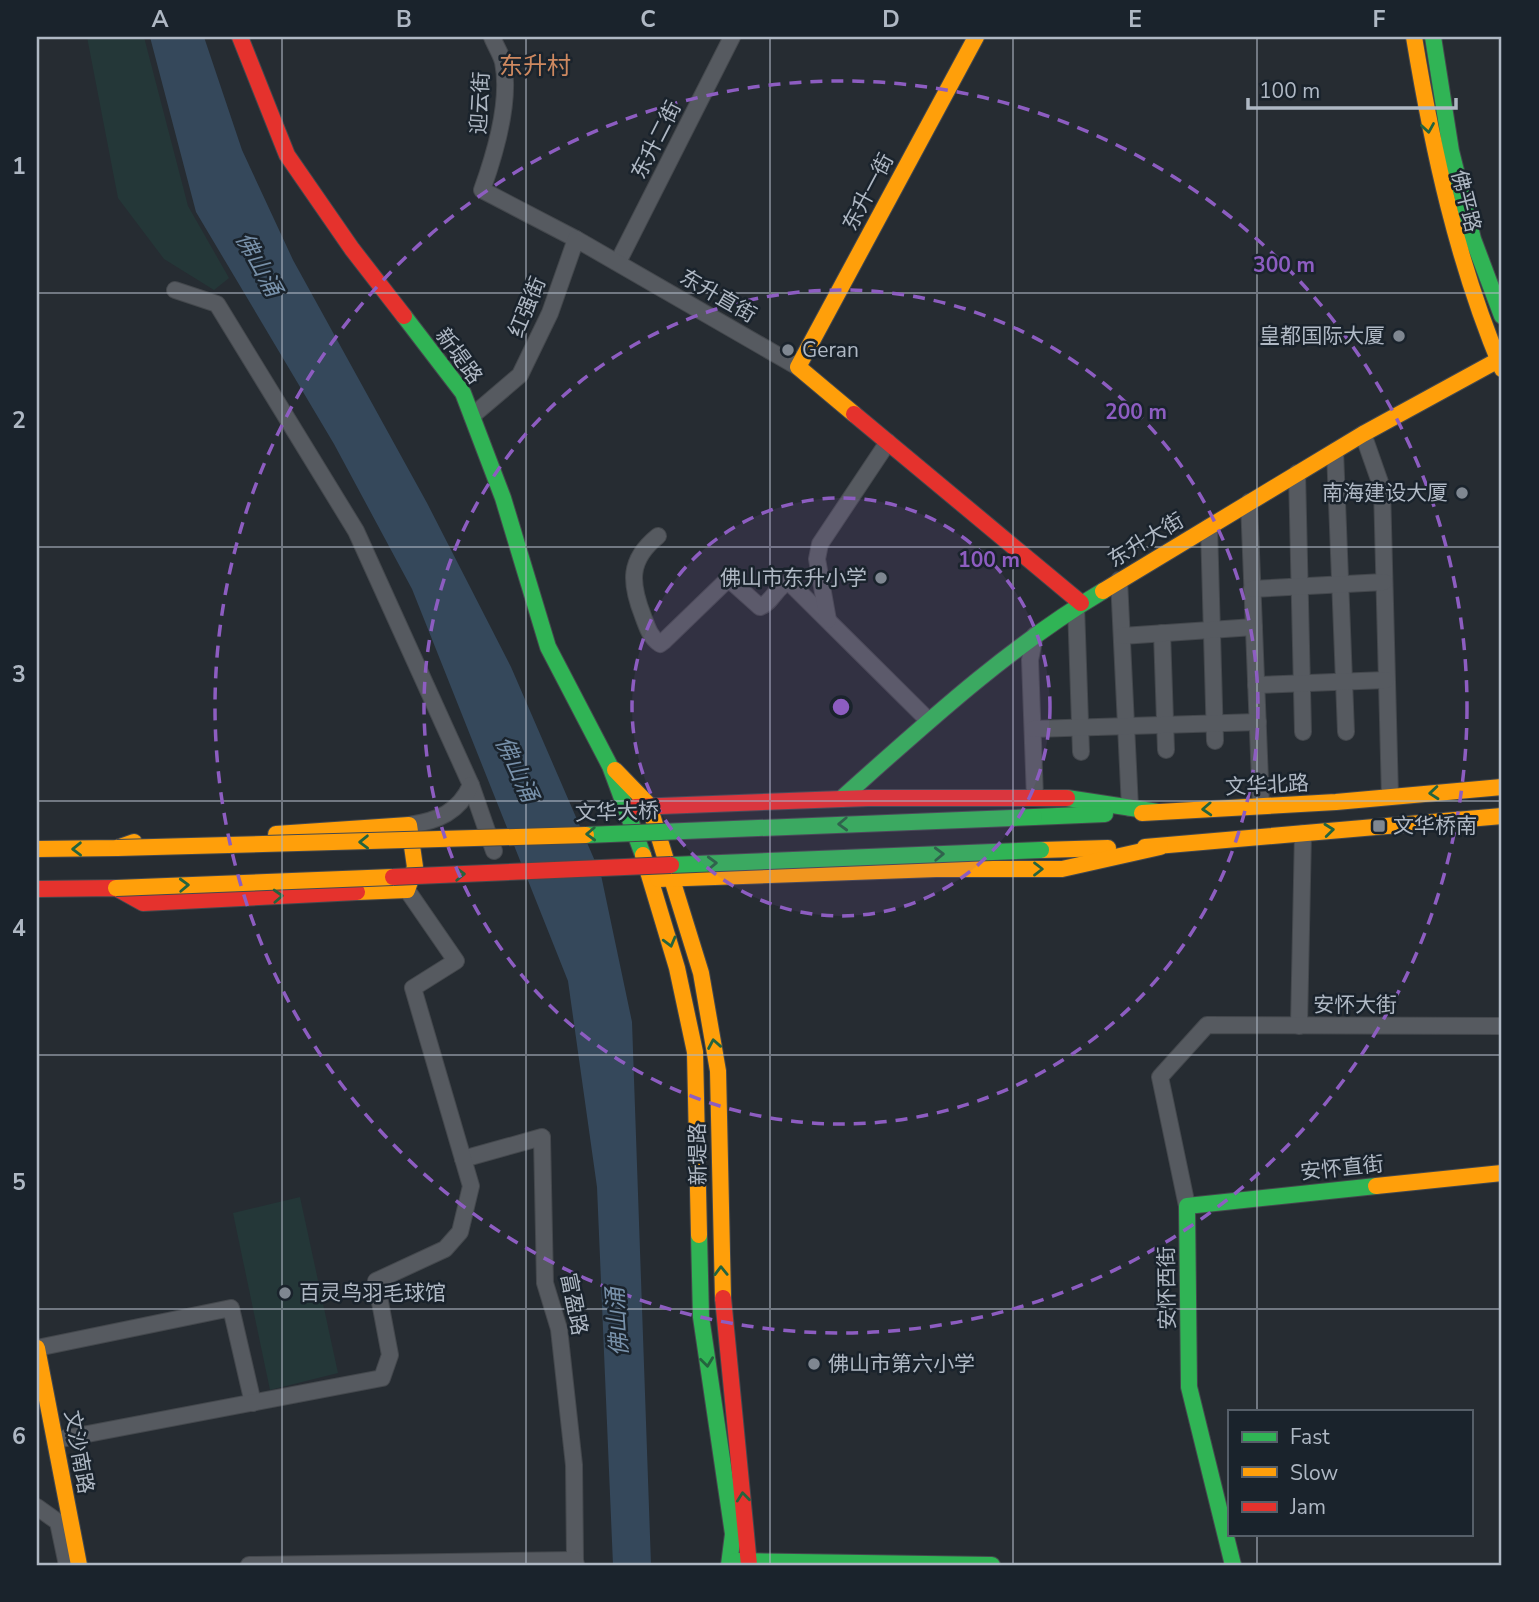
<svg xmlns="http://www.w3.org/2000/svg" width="1539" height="1602" font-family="'Nunito Sans','Noto Sans SC',sans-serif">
  <rect width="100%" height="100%" fill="#262c32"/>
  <g fill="#243738">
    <path d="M87 37H144L188 206 229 278 214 290 164 259 118 198Z"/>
    <path d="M300 1197 338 1373 270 1390 233 1213Z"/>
  </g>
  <path fill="#35485b" d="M150 37H204L242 150 293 260 427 503 511 667 601 875 632 1022 651 1565H613L597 1187 568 981 412 589 334 444 196 212Z"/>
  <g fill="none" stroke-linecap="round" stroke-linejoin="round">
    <g stroke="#44484d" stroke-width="18">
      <g id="street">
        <path d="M492 37C495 45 501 54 503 62 511 101 495 154 482 190L576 239"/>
        <path d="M618 262 732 37"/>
        <path d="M175 290 217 304 356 531 471 785 494 851"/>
        <path d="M472 416 520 375 550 313 576 239 798 367"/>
        <path d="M1363 434 1382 488 1390 797"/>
        <path d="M1335 451 1346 732"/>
        <path d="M1297 473 1303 732"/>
        <path d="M1249 502 1261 806"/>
        <path d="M1209 527 1215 741"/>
        <path d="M658 536C628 560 630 583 643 616 647 627 650 637 660 644L664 641 724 583 731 581 760 607C773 602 776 586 789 582L929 721"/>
        <path d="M1119 580 1130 808"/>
        <path d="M1252 589 1384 582"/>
        <path d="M1076 606 1081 752"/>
        <path d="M828 620 817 559 820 544 888 442"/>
        <path d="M1162 633 1166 750"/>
        <path d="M1035 635 1030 660 1035 798"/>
        <path d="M1122 636 1254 627"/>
        <path d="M1256 685 1386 680"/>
        <path d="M1033 729 1258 722"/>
        <path d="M409 825C438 821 459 812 471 785"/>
        <path d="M1299 1026 1303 833"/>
        <path d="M463 1159 542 1137 545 1283 559 1329 574 1465 575 1560"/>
        <path d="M1187 1206 1160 1077 1207 1025 1502 1026"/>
        <path d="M37 1348 231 1308 253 1403"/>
        <path d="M56 1440 382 1378 390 1355 376 1281 445 1249 460 1232 471 1186 413 988 456 961 407 890"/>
        <path d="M37 1507 58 1522 67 1565"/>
        <path d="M249 1565 575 1560 576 1565"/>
      </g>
    </g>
    <g stroke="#44484d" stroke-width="18">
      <g id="fast">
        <path d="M1433 37 1451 151 1473 239 1502 316"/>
        <path d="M404 316 463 393 503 498 548 647 610 766 643 855"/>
        <path d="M1067 798 1158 812"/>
        <path d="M841 799C924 725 1007 648 1103 591"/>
        <path d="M1034 817 1105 814"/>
        <path d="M699 1235 701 1317 733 1534 729 1565"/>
        <path d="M736 1561 992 1565"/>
        <path d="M1233 1565 1189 1387 1187 1206 1376 1186"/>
      </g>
    </g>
    <g stroke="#44484d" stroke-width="18">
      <g id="slow">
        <path d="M1414 37C1433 151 1457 262 1502 369"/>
        <path d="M854 414 798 367 976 37"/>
        <path d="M1103 591 1363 434 1502 358"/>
        <path d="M615 770 649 805 701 973 718 1071 723 1298"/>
        <path d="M1142 813 1336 802 1502 787"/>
        <path d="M276 834 409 825 415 867 407 890 357 892"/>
        <path d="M1145 847 1502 816"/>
        <path d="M37 849 117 848 134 842"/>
        <path d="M1041 850 1108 848"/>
        <path d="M643 855 677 968 695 1052 699 1235"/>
        <path d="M658 879 936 869H1062L1160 847"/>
        <path d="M1376 1186 1502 1173"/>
        <path d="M37 1348 79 1565"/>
      </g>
    </g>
    <g stroke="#44484d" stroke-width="18">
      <g id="jam">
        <path d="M240 37 287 155 352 249 404 316"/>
        <path d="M854 414 1081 603"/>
        <path d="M635 807 868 798H1067"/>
        <path d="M37 889 116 888 143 903 357 892"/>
        <path d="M723 1298 749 1565"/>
      </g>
    </g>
    <use href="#street" stroke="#565a60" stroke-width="16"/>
    <use href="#fast" stroke="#30b455" stroke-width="16"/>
    <use href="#slow" stroke="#ff9f0a" stroke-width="16"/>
    <use href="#jam" stroke="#e5322d" stroke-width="16"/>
    <g stroke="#44484d" stroke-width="18" stroke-linecap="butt">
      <g id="fast-bridge">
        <path d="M586 835 1034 817"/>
        <path d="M671 865 1041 850"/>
      </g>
    </g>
    <g stroke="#44484d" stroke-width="18" stroke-linecap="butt">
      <g id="slow-bridge">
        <path d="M117 848 586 835"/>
        <path d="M116 888 393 877"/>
      </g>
    </g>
    <g stroke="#44484d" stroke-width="18" stroke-linecap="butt">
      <path id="jam-bridge" d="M393 877 671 865"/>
    </g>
    <use href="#fast-bridge" stroke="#30b455" stroke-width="16"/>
    <use href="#slow-bridge" stroke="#ff9f0a" stroke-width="16"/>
    <use href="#jam-bridge" stroke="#e5322d" stroke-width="16"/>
  </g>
  <defs><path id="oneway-chevron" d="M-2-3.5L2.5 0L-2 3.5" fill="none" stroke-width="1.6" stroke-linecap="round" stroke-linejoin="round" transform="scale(1.75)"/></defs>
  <g stroke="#24643e">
    <use href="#oneway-chevron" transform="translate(1428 128) rotate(81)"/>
    <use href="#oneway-chevron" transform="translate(1434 793) rotate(175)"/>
    <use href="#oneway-chevron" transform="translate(1207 809) rotate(177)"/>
    <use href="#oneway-chevron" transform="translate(843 824) rotate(178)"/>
    <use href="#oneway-chevron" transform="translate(1329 830) rotate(-6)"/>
    <use href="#oneway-chevron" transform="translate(591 834) rotate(178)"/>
    <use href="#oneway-chevron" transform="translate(364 842) rotate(179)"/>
    <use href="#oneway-chevron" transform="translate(77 849) rotate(179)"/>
    <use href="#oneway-chevron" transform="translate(939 854) rotate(-2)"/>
    <use href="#oneway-chevron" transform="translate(712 863) rotate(-2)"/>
    <use href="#oneway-chevron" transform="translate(1038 869)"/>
    <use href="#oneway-chevron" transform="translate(460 874) rotate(-2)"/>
    <use href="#oneway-chevron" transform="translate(184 885) rotate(-2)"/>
    <use href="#oneway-chevron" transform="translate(278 896) rotate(-3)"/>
    <use href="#oneway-chevron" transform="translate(670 942) rotate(75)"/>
    <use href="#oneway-chevron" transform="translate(714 1044) rotate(-100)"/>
    <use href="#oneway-chevron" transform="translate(721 1271) rotate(-91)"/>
    <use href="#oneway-chevron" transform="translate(707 1362) rotate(83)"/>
    <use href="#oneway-chevron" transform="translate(743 1497) rotate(-96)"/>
  </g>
  <path fill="none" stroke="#afb8c4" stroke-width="2" stroke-opacity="0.55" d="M282 37V1565M526 37V1565M770 37V1565M1013 37V1565M1257 37V1411M37 293H1502M37 547H1502M37 801H1502M37 1055H1502M37 1309H1502M1257 1534V1565"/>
  <circle cx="841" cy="707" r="209" fill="#8d5dc1" fill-opacity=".12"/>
  <g fill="none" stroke="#8d5dc1" stroke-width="3.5" stroke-dasharray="12 9">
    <circle cx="841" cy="707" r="209"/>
    <circle cx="841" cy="707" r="417"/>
    <circle cx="841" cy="707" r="626"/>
  </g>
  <g fill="#7f8791" stroke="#1a232c" stroke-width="2.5">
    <circle cx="1399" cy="336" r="7"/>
    <circle cx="788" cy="350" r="7"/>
    <circle cx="1462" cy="493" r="7"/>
    <circle cx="881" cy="578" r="7"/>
    <rect x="1372" y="819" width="14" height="14" rx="3.5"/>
    <circle cx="285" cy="1293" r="7"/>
    <circle cx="814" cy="1364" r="7"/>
  </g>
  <g text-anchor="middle" stroke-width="5" stroke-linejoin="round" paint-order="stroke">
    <g font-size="21" fill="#afb8c4" stroke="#1a232c">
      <text transform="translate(480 103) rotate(-87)" y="7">迎云街</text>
      <text transform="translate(656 140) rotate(-63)" y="7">东升二街</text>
      <text transform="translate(868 192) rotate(-62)" y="7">东升一街</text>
      <text transform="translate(1466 201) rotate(76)" y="7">佛平路</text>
      <text transform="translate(718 296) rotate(30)" y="7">东升直街</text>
      <text transform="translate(527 307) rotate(-67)" y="7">红强街</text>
      <text transform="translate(459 356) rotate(54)" y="7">新堤路</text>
      <text transform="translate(1146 540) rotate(-31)" y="7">东升大街</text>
      <text transform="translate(1267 785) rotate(-3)" y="7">文华北路</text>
      <text transform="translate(617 812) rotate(-2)" y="7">文华大桥</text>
      <text x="1355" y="1012">安怀大街</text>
      <text transform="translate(698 1154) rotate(-91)" y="7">新堤路</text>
      <text transform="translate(1342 1168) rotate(-6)" y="7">安怀直街</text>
      <text transform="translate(1167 1288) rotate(-91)" y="7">安怀西街</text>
      <text transform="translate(574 1304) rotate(79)" y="7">富盈路</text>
      <text transform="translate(79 1452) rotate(80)" y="7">文沙南路</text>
    </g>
    <g font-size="21" fill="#afb8c4" stroke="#1a232c" text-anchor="start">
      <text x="1385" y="343" text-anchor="end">皇都国际大厦</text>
      <text x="802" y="357">Geran</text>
      <text x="1448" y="500" text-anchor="end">南海建设大厦</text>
      <text x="867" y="585" text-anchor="end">佛山市东升小学</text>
      <text x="1393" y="833">文华桥南</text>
      <text x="299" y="1300">百灵鸟羽毛球馆</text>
      <text x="828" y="1371">佛山市第六小学</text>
    </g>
    <g font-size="23" font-style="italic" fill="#7891aa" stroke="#1a232c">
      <text transform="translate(259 264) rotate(61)" y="8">佛山涌</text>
      <text transform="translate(517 769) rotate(65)" y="8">佛山涌</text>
      <text transform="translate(617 1322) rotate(-94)" y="8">佛山涌</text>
    </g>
    <g font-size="24" fill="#ce8960" stroke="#1a232c">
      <text x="535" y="74">东升村</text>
    </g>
  </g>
  <circle cx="841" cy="707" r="10" fill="#8d5dc1" stroke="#1a232c" stroke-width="3.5"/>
  <g font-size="21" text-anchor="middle" font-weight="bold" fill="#8d5dc1" stroke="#1a232c" stroke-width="5" stroke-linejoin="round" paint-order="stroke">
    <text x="1284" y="272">300 m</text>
    <text x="1136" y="419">200 m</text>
    <text x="989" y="567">100 m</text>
  </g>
  <rect width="1539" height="1602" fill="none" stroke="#1a232c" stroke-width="77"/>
  <rect x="1228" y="1410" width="245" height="126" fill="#1a232c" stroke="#565f69" stroke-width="2"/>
  <rect x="1242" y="1432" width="35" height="10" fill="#30b455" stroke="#565f69" stroke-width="2"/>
  <text x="1290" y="1444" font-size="21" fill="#afb8c4">Fast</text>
  <rect x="1242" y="1467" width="35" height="10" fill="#ff9f0a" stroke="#565f69" stroke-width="2"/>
  <text x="1290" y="1480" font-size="21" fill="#afb8c4">Slow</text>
  <rect x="1242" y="1502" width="35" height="10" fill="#e5322d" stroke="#565f69" stroke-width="2"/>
  <text x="1290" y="1514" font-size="21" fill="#afb8c4">Jam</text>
  <path d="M1248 98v10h208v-10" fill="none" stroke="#afb8c4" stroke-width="3.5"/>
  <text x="1259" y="98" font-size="21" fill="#afb8c4" stroke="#1a232c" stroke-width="5" paint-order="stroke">100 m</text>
  <rect x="38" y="38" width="1462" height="1526" fill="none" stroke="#afb8c4" stroke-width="2.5"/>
  <g font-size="23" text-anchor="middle" font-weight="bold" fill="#afb8c4">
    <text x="160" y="27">A</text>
    <text x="404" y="27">B</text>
    <text x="648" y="27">C</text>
    <text x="891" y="27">D</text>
    <text x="1135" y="27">E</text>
    <text x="1379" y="27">F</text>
    <text x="19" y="174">1</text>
    <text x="19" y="428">2</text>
    <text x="19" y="682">3</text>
    <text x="19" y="936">4</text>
    <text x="19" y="1190">5</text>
    <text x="19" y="1444">6</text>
  </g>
</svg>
